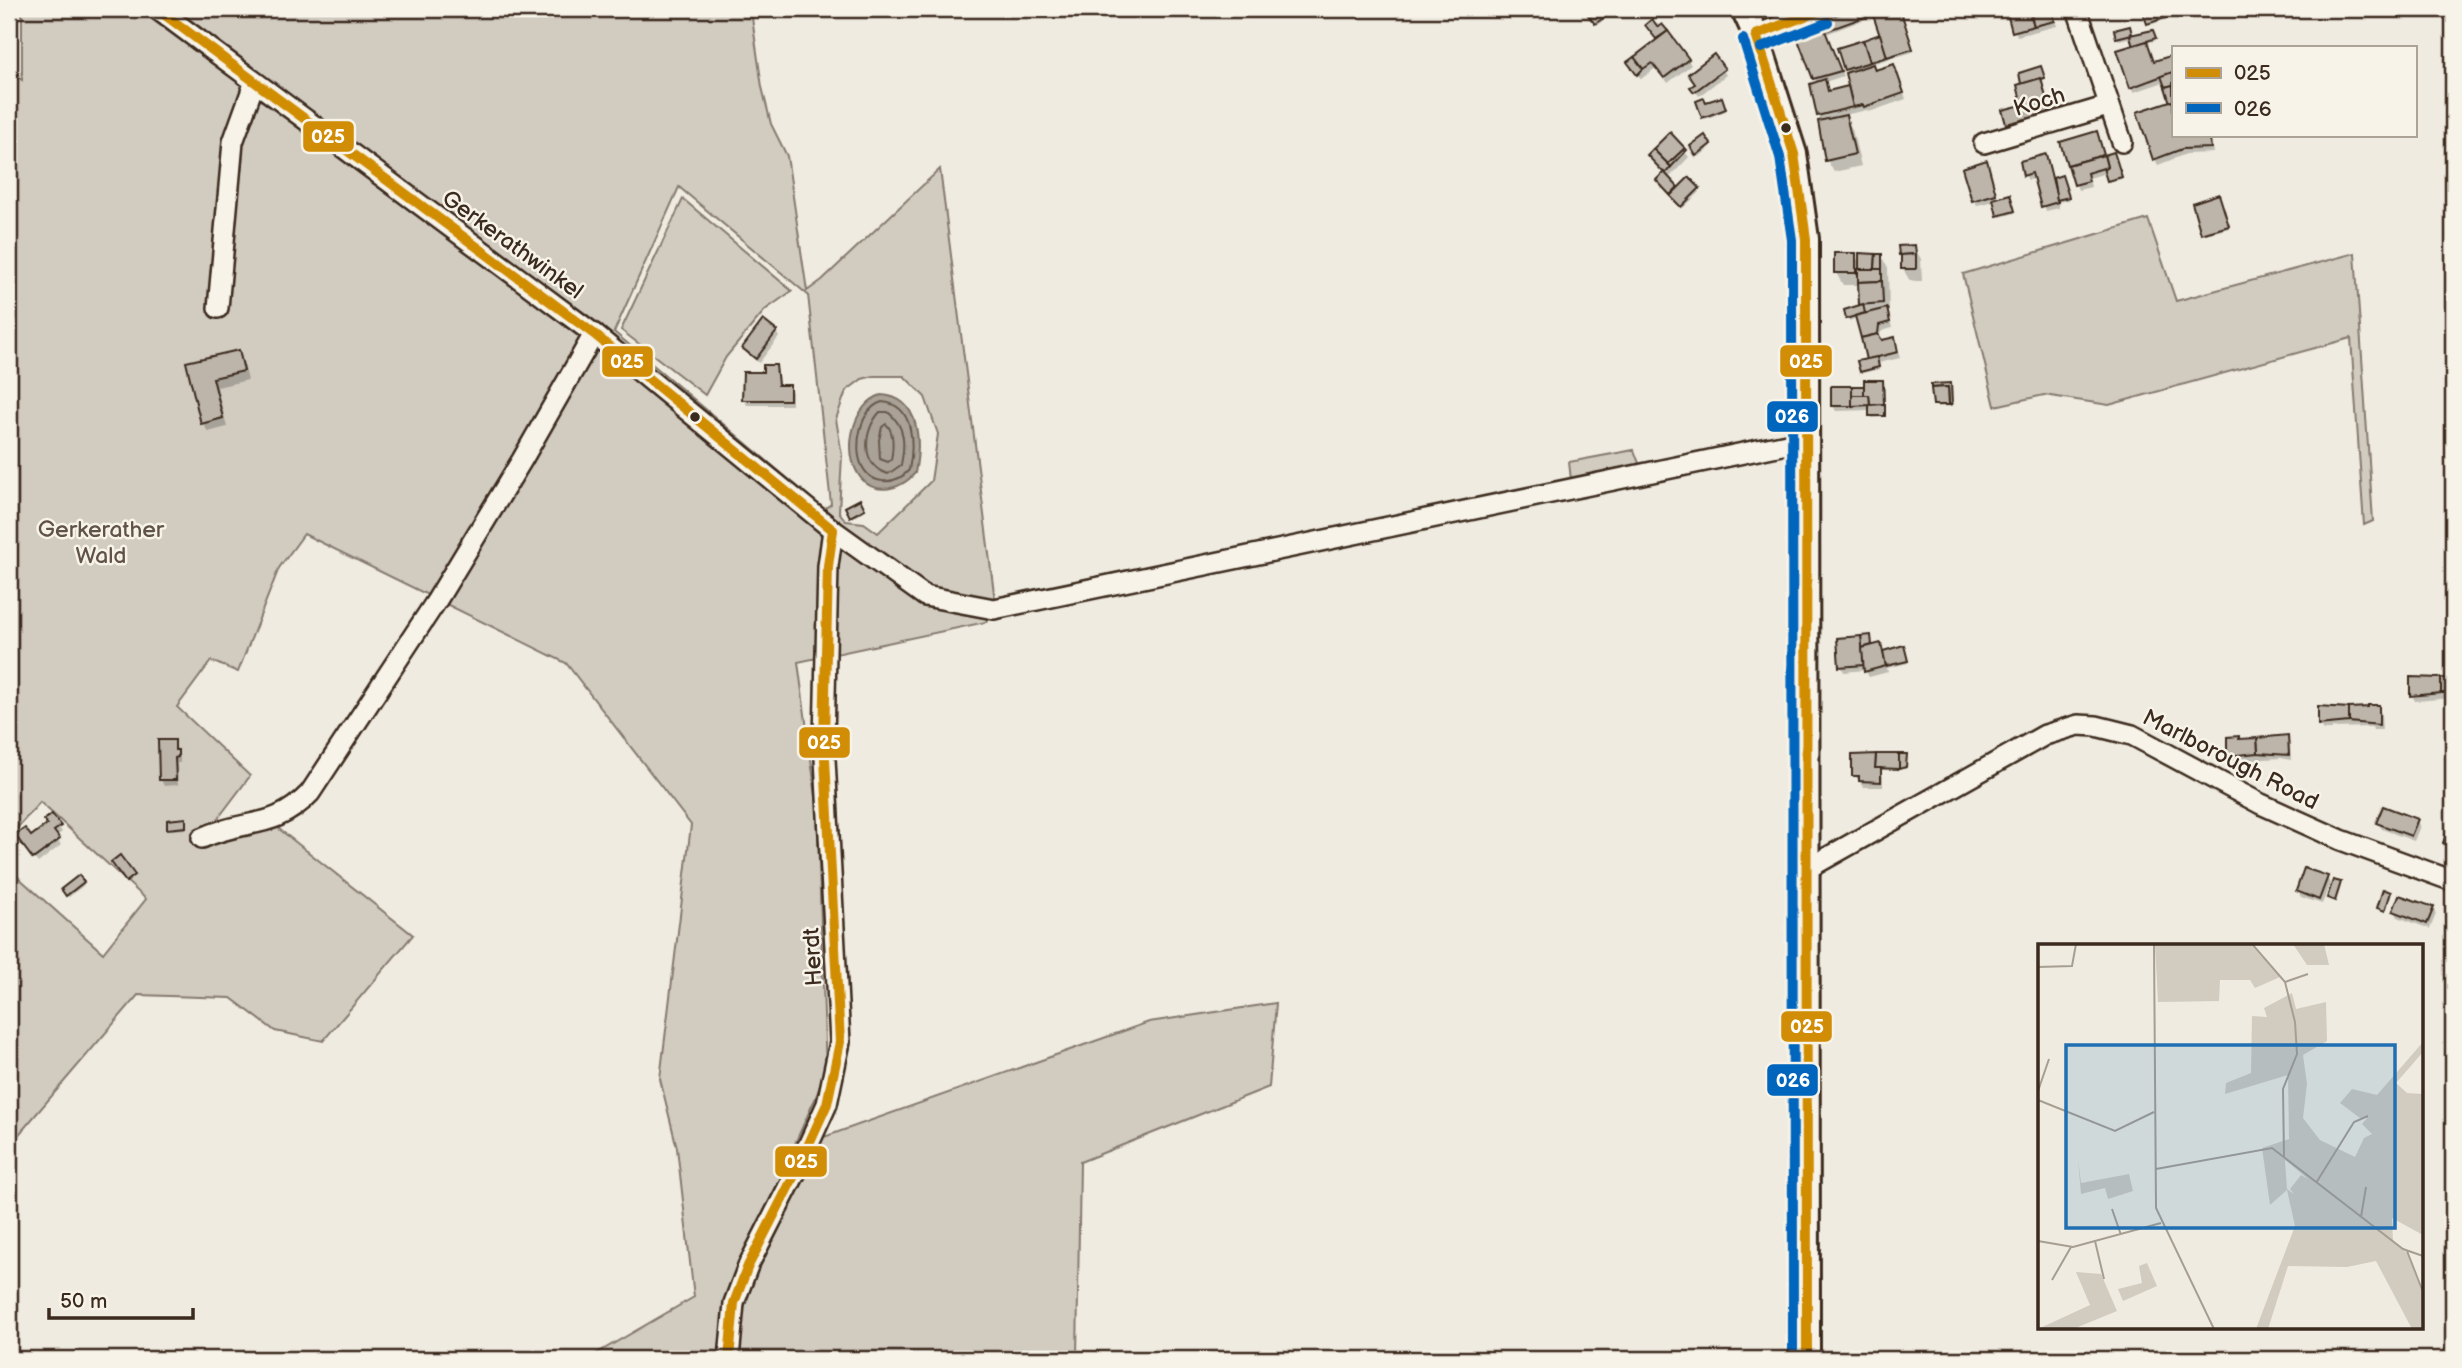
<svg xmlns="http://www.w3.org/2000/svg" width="2462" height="1368" font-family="'Balsamiq Sans',sans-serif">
  <rect width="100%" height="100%" fill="#efebe0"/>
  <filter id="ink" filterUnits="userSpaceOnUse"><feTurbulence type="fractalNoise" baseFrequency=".0143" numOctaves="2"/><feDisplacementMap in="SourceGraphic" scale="14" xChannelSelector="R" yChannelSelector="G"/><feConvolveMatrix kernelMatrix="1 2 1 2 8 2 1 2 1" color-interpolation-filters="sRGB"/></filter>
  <g filter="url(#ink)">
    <g fill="#d1cbc0" stroke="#867a6f" stroke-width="2" fill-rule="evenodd">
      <path d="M22 9H755L752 18 762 87 771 124 787 156 807 291 822 280 940 169 995 601 986 622 798 662 817 804 826 1074 793 1148 1149 1022 1276 1003 1269 1087 1080 1162 1077 1359H587L694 1297 677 1148 660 1079 691 825 566 663 304 534 279 568 238 672 211 661 177 707 250 776 204 837 269 821 413 935 323 1041 275 1031 231 998 138 995 9 1146V869L103 953 146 899 40 802 9 837V72L22 80ZM679 187 808 295 831 504 824 509 614 332ZM874 376H904L925 397 938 434 931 481 878 533 864 523 846 521 839 512 842 455 836 419 846 391 862 379Z"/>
      <path d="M683 199 792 291 765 310 726 357 705 395 621 330Z"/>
      <path d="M2148 219 2176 301 2355 253 2373 521 2364 525 2351 338 2109 405 2044 395 1995 406 1963 274Z"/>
      <path d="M1634 450 1640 466 1571 480 1569 462Z"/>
    </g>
    <path fill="#aaa296" stroke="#7e7266" stroke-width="2" d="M881 395C921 397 921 443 915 473 899 492 869 497 856 470 844 446 854 404 881 395Z"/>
    <g fill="#0003" fill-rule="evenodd">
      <path d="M1585 9H1617L1618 10 1597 25Z"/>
      <path d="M1778 9H1834L1788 28Z"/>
      <path d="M1857 9H1899L1913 52 1871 64 1876 72H1897L1906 99 1869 112 1867 110 1844 115 1852 129 1861 166 1834 172 1827 160 1822 122 1818 116 1817 83 1799 38 1827 29 1824 21ZM1874 16 1882 36 1846 69 1850 87 1829 93 1825 82 1843 76 1826 34Z"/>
      <path d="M1993 9H2053L2057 26 2017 36 2009 14 1996 17Z"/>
      <path d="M2144 9H2177L2179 15 2150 25Z"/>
      <path d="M2131 30 2132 37 2119 40 2117 38Z"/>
      <path d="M2154 34 2156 40 2147 43 2155 63 2173 57V135H2211L2213 153 2186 154 2158 165 2155 159 2172 104 2164 82 2134 92 2131 87 2136 46Z"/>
      <path d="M1688 60 1691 65 1668 83 1657 67 1641 79 1629 62Z"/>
      <path d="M1723 70 1726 75 1699 96 1693 87Z"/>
      <path d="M2041 71 2044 80 2040 81 2052 119 2011 129 2008 123 2024 106Z"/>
      <path d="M1721 99 1726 111 1705 119 1698 102 1705 104Z"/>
      <path d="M2097 133 2105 156H2115L2122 179 2109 182 2106 173 2089 178 2091 187 2078 190 2062 143Z"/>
      <path d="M1670 135 1689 157 1668 179 1678 190 1689 179 1700 192 1683 208 1659 182 1665 174 1649 156Z"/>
      <path d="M1704 138 1711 147 1699 157 1692 147Z"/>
      <path d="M2046 156 2053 180 2062 177 2069 200 2058 202 2059 208 2046 211 2035 179 2028 180 2025 175Z"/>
      <path d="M1986 162 1998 199 2010 198 2015 213 2000 217 1995 201 1977 205 1974 200Z"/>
      <path d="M2220 199 2229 228 2204 235 2203 233Z"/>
      <path d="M1900 247H1914L1921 259 1922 281H1910L1903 269Z"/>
      <path d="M1855 255 1861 265 1881 255 1888 268 1889 316 1892 328 1882 331 1879 335 1880 341 1894 339 1900 358 1878 363 1879 369 1863 373 1861 371 1868 361 1857 318 1849 321 1846 311 1861 307V285H1843L1836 273Z"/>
      <path d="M776 332 779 337 759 363 747 354 744 348Z"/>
      <path d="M238 352 243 361 248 380 217 387 227 427 208 432 203 423 188 363Z"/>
      <path d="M775 366 778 372 779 387H789L792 392V405H747L744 399 764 374Z"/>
      <path d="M1882 382 1885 387V417L1872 418 1871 410 1836 411 1833 406Z"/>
      <path d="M1951 387 1952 406 1936 407 1935 405Z"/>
      <path d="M859 501 864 511 853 518 847 508Z"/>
      <path d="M1870 637 1872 647 1880 645 1884 652 1904 649 1908 663 1887 668 1888 672 1869 677 1865 670 1844 672 1841 666Z"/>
      <path d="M2412 678H2453V698L2415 701 2412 695Z"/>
      <path d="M2378 707 2381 713 2382 730H2373L2372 727 2332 728V730H2323L2320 725V708L2330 710Z"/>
      <path d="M2287 737 2290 743 2291 760 2281 758 2232 761 2229 755 2240 741Z"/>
      <path d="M174 742 180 757V763H177L178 785 164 786 161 780Z"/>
      <path d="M1907 757 1906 769 1880 770 1883 776V787H1864L1854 775Z"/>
      <path d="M2416 821 2420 826 2414 841 2382 829 2378 823Z"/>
      <path d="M186 822V829L170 830 169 828Z"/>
      <path d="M49 825 59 827 62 832 56 837 61 845 38 863 21 841 31 838Z"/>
      <path d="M2451 827H2453L2452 847 2445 843Z"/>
      <path d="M78 877 84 885 69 897 63 889Z"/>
      <path d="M2327 878 2330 883 2322 904 2301 897 2298 891Z"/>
      <path d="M2340 884 2341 886 2336 902 2330 900 2328 898Z"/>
      <path d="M2390 894 2391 896 2385 912 2380 910 2379 908Z"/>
      <path d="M2433 909 2436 914 2430 929 2398 917 2395 911Z"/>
    </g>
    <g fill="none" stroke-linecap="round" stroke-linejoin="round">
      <g stroke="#675a4e" stroke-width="2">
        <path d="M882 402C915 404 914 446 909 470 896 485 872 486 862 466 853 447 860 409 882 402Z"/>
        <path d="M880 412H888C906 427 905 444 901 465L888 474C860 466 863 430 880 412Z"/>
        <path d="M886 424C895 432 893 449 891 460L888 462 880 459 879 440 882 427Z"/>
      </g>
    </g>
    <g fill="#bdb5aa" stroke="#3b2a1e" stroke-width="2">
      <path d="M1583 9H1616L1595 24Z"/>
      <path d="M1853 9H1871L1873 14 1826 31 1821 20Z"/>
      <path d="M1871 9H1900L1913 49 1887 57Z"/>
      <path d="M1991 9H2006L2007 12 1994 16Z"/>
      <path d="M2006 9H2029L2034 26 2012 32Z"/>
      <path d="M2029 9H2052V10L2031 15Z"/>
      <path d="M2142 9H2178L2179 13 2147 24Z"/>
      <path d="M2052 10 2055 21 2034 26 2031 15Z"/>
      <path d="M1652 19 1658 27 1662 24 1668 31 1656 39 1645 25Z"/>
      <path d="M2130 26 2132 34 2116 38 2114 30Z"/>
      <path d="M1824 28 1841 71 1813 79 1797 37Z"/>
      <path d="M2153 30 2156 38 2133 46 2132 44 2130 35Z"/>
      <path d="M1668 31 1689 59 1664 78 1652 63 1643 69 1634 57Z"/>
      <path d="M1880 34 1887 57 1870 62 1863 40Z"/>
      <path d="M1863 40 1870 62 1844 70 1837 48Z"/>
      <path d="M2147 41 2154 61 2173 55V72L2130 88 2117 50Z"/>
      <path d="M1714 54 1725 69 1694 92 1690 87 1695 84 1688 74Z"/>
      <path d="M1634 57 1643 69 1637 75 1627 62Z"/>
      <path d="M1873 64 1875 70 1894 64 1904 93 1864 107 1863 105 1853 107 1845 73Z"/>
      <path d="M2041 66 2045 78 2021 84 2019 73Z"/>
      <path d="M2173 72V85L2165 87 2161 76Z"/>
      <path d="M2041 78 2050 113 2006 124 2002 110 2022 105 2017 85Z"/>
      <path d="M1825 79 1828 91 1848 86 1853 107 1817 116 1810 84Z"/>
      <path d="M2173 85V102L2170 103 2165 87Z"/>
      <path d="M1722 97 1726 109 1702 118 1696 101 1704 98 1706 102Z"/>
      <path d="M2170 101 2173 102V135H2209L2211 148 2182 149 2153 160 2137 112Z"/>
      <path d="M1846 115 1855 154 1825 161 1818 121Z"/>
      <path d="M2097 131 2104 155 2067 165 2060 142Z"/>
      <path d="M1670 132 1685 148 1668 164 1653 149Z"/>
      <path d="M1705 135 1711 144 1696 156 1690 146Z"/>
      <path d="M1685 148 1687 150 1671 167 1668 164Z"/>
      <path d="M1653 149 1671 167 1665 174 1647 155Z"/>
      <path d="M2114 152 2122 177 2107 181 2103 168 2107 167 2104 155Z"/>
      <path d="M2046 154 2058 202 2041 207 2032 173 2023 176 2020 161Z"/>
      <path d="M2104 155 2107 167 2087 173 2089 181 2074 185 2068 165Z"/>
      <path d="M1987 160 1996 194 1972 201 1962 168Z"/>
      <path d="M1664 172 1678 187 1670 195 1656 180Z"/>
      <path d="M2062 175 2069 197 2057 200 2053 178Z"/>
      <path d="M1689 177 1700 188 1681 207 1670 196Z"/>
      <path d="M2010 194 2015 211 1997 216 1993 199Z"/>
      <path d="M2219 194 2229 226 2201 234 2192 203Z"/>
      <path d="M1915 245 1916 254 1899 255 1898 246Z"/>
      <rect x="1834" y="253" width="22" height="20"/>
      <path d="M1859 253 1876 254 1875 269H1859Z"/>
      <path d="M1876 254H1882V269H1875Z"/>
      <path d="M1916 254V269H1901V255Z"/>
      <path d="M1858 269H1882V281L1858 282Z"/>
      <path d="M1882 281 1883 303 1859 305 1858 282Z"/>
      <path d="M1863 304 1865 313 1846 319 1844 310Z"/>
      <path d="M1887 308 1890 322 1879 325 1878 334 1861 338 1855 316Z"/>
      <path d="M763 320 777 331 756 359 742 348Z"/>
      <path d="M1878 334 1882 340 1895 337 1898 352 1866 360 1861 338Z"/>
      <path d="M239 350 244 371 213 378 223 418 201 424 186 362Z"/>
      <path d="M1877 357 1879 367 1860 372 1857 361Z"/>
      <path d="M763 365H776L778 385H790V400H742L743 372H763Z"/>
      <path d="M1864 380H1883L1884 404 1870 405 1869 395H1864Z"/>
      <path d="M1951 383 1952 404 1949 405 1948 387 1931 388V384Z"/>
      <rect x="1831" y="386" width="21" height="20"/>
      <rect x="1852" y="386" width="12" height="9"/>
      <path d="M1948 387 1949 405H1933L1931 388Z"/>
      <path d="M1852 395H1869L1870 405 1852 406Z"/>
      <path d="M1885 404V416H1869V405Z"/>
      <path d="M860 499 865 509 850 517 845 507Z"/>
      <path d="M1871 635 1872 645 1862 648 1861 636Z"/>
      <path d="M1861 636 1864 665 1839 667 1837 638Z"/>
      <path d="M1881 643 1886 666 1864 672 1862 648Z"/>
      <path d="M1904 645 1908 661 1886 666 1883 651Z"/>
      <path d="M2410 677 2441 678V693L2410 696Z"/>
      <rect x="2441" y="678" width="12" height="15"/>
      <path d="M2368 705H2379V725L2349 722V708L2368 707Z"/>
      <path d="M2318 706 2349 708V722L2318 725Z"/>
      <path d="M2288 735 2289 755 2258 753 2257 738Z"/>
      <path d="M2239 736V739L2257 738 2258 753 2227 756V737Z"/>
      <path d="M158 740H175V750H178V757L175 758 176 780H159Z"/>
      <path d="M1876 754H1899V769L1875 768Z"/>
      <path d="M1876 754 1875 768H1881V782L1859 781V776H1852V755Z"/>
      <path d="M1899 754H1907L1906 767 1899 769Z"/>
      <path d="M2383 806 2418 819 2411 836 2376 823Z"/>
      <path d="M52 814 61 826 54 831 60 839 33 859 15 835 25 828 31 836 47 824 44 820Z"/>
      <path d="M186 818V827L167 829V820Z"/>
      <path d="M2450 824 2453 826 2451 846 2443 843Z"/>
      <path d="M120 855 135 875 126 882 111 862Z"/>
      <path d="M2304 868 2328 876 2319 900 2296 891Z"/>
      <path d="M79 875 84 882 66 896 61 889Z"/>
      <path d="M2333 880 2341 882 2335 901 2327 898Z"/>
      <path d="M2383 889 2391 892 2385 911 2377 908Z"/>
      <path d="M2399 895 2434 907 2427 924 2393 911Z"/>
    </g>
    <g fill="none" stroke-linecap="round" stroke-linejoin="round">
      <g stroke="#3b2a1e" stroke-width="24">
        <g id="minor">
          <path d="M157 9 594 334 833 530 925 596 994 609 1806 440"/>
          <path d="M2077 9 2122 142"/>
          <path d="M1756 35 1823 9"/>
          <path d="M1984 143 2108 106"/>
          <path d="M218 308 233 142 254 84"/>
          <path d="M202 838C245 818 274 831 310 793L437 600 522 460 594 334"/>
          <path d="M1805 870 2045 735 2078 725 2096 726 2132 735 2261 804 2341 840 2453 881"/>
          <path d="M729 1359 734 1303 748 1266 797 1170 827 1104 840 1042 824 740 828 566 833 530"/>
        </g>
      </g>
      <g stroke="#3b2a1e" stroke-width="30">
        <path id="major" d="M1744 9 1756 35 1794 154 1806 239 1807 1359"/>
      </g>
      <use href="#minor" stroke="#f7f3e8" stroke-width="19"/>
      <use href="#major" stroke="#f7f3e8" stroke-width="24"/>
      <g stroke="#f7f3e8" stroke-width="16">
        <g id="bus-1">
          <path d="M157 9 594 334 833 530"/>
          <path d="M1756 35 1794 154 1806 239 1807 1359"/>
          <path d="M1756 35 1823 9"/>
          <path d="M729 1359 734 1303 748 1266 797 1170 827 1104 840 1042 824 740 828 566 833 530"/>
        </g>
      </g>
      <g stroke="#f7f3e8" stroke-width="16">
        <g id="bus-2">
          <path d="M1743 39 1780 157 1792 240 1793 1359"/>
          <path d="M1761 48 1828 22"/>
        </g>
      </g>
      <use href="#bus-1" stroke="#d18d06" stroke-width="10"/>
      <use href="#bus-2" stroke="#0065bd" stroke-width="10"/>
    </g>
  </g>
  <g fill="#3b2a1e" stroke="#f7f3e8" stroke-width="2.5">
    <circle cx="1786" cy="128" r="6"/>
    <circle cx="695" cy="417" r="6"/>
  </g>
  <g text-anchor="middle" stroke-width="5" stroke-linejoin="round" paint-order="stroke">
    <g font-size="23" fill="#3b2a1e" stroke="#f7f3e8">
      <text transform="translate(2039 101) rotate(-17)" y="8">Koch</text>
      <text transform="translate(513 244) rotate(36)" y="8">Gerkerathwinkel</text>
      <text transform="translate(2231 759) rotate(27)" y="8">Marlborough Road</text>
      <text transform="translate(812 957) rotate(-93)" y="8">Herdt</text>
    </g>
    <g font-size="23" fill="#605246" stroke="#f7f3e8">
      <text x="101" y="537">Gerkerather<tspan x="101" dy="26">Wald</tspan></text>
    </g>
  </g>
  <g transform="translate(2038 944)">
    <rect width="385" height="385" fill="#efebe0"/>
    <path d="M117 0H212L242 33 217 44 212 36H182L181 57 120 58ZM255 0H286L291 21H269ZM254 49 258 65 288 58 289 97 265 111 269 140 265 174 282 196 317 213 326 194 334 190 324 180 329 174H322L302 159 314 145 339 151 385 98V108L358 139 369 149 385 150V291L354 274 355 298 369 309 385 350V385H374L338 317 309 323 250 322 230 385H218L257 282 249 246 232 261 224 204 251 195 250 131 187 150 188 139 213 129 214 72 229 73 226 64ZM247 216 270 235 263 231 252 245 256 250 249 245ZM40 215 43 239 91 230 95 247 70 255 67 244 43 250ZM109 319 119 342 85 357 80 345 104 339 101 322ZM38 328 63 330 79 367 35 385H0L52 361Z" fill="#d1cbc0" fill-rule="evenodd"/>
    <path fill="none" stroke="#a79e92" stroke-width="2" d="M116 0 118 264 176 385M214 0 247 38 257 78 259 110 245 145 246 213M0 23 34 22 38 0M247 38 270 30M0 147 11 115M0 156 77 187 116 168M118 225 234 204 365 305 385 312M278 239 316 178 330 172M74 265 83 291M323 273 328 243M0 297 35 303 123 279M57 297 66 335M369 307 385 348M14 336 33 303"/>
    <path fill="#1f6fb2" fill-opacity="0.15" stroke="#1f6fb2" stroke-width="3.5" d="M28 101H357V284H28Z"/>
    <rect width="385" height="385" fill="none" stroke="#3b2a1e" stroke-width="3.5"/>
  </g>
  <g stroke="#f7f3e8" stroke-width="2.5">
    <rect x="302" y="120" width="53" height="33" rx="7" fill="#d18d06"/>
    <rect x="1779" y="344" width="54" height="34" rx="7" fill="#d18d06"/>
    <rect x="601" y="345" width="53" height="33" rx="7" fill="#d18d06"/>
    <rect x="1766" y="400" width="53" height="33" rx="7" fill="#0065bd"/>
    <rect x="798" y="726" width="53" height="33" rx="7" fill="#d18d06"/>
    <rect x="1780" y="1010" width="53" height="33" rx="7" fill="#d18d06"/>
    <rect x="1766" y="1063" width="53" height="34" rx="7" fill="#0065bd"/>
    <rect x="774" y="1145" width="54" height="33" rx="7" fill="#d18d06"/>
  </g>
  <g font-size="19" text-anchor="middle" font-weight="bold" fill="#fff">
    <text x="328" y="143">025</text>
    <text x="1806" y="368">025</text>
    <text x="627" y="368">025</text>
    <text x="1792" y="423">026</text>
    <text x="824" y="749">025</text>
    <text x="1807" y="1033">025</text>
    <text x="1793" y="1087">026</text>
    <text x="801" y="1168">025</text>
  </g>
  <rect width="2462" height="1368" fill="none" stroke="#f7f3e8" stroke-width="35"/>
  <rect x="18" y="18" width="2427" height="1333" fill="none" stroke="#3b2a1e" stroke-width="2.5" filter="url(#ink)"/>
  <rect x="2172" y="46" width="245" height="91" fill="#f7f3e8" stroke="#aca397" stroke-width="2"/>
  <rect x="2186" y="68" width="35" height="10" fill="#d18d06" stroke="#aca397" stroke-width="2"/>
  <text x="2234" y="80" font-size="21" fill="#3b2a1e">025</text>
  <rect x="2186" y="103" width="35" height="10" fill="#0065bd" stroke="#aca397" stroke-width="2"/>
  <text x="2234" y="116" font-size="21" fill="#3b2a1e">026</text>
  <path d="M49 1308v10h144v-10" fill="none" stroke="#3b2a1e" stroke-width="3.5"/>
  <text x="60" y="1308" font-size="21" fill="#3b2a1e" stroke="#f7f3e8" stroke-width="5" paint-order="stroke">50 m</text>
</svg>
